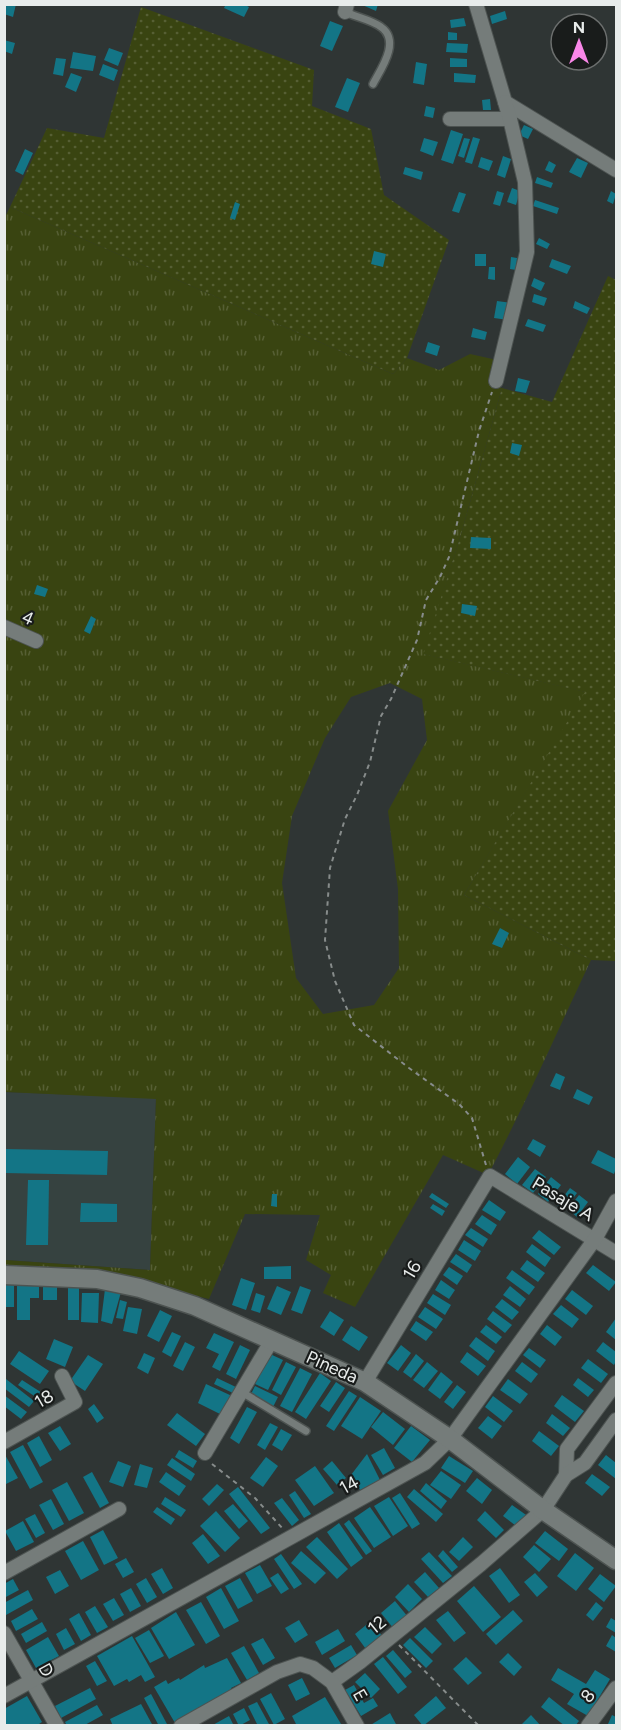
<svg xmlns="http://www.w3.org/2000/svg" width="621" height="1730" font-family="Figtree,sans-serif">
  <defs>
    <pattern id="grass-tufts" width="24" height="20" patternUnits="userSpaceOnUse" patternTransform="scale(1.5)"><rect width="24" height="20" fill="#394411"/><path d="M3 7l-1-3M5 7V3M7 7l1-3M15 17l-1-3M17 17v-4M19 17l1-3" fill="none" stroke="#565f34"/></pattern>
    <pattern id="garden-dots" width="8" height="8" patternUnits="userSpaceOnUse" patternTransform="scale(1.5)"><rect width="8" height="8" fill="#394411"/><path d="M2 2h.1M6 6h.1" fill="none" stroke="#565f34" stroke-width="1.8" stroke-linecap="round"/></pattern>
  </defs>
  <rect width="100%" height="100%" fill="#2f3534"/>
  <path fill="#364240" d="M5 1092 156 1098 150 1270 5 1260Z"/>
  <path fill="url(#grass-tufts)" fill-rule="evenodd" d="M10 207 393 374 407 358 439 370 470 354 497 360 494 386 502 388 460 538 424 654 586 692 464 895 591 960C557 1032 525 1105 488 1175L443 1155 355 1307 323 1293 331 1275 306 1260 320 1215 245 1214 209 1299 101 1273 5 1269V1260L150 1270 156 1099 5 1092 4 219ZM390 683 422 699 427 740 388 811 398 889 399 968 374 1005 323 1014 296 978 282 883 292 816 325 738 351 697Z"/>
  <g fill="url(#garden-dots)">
    <path d="M141 7 314 70 312 106 371 129 384 195 449 240 407 358 393 374 10 207 47 128 104 138Z"/>
    <path d="M608 276 616 280V961L591 960 464 895 585 692 423 654 460 538 502 388 552 402Z"/>
  </g>
  <g fill="#137586">
    <path d="M4 4H16L13 17 4 14Z"/>
    <path d="M226 4H243L249 7 244 17 224 8Z"/>
    <path d="M360 4H378L376 11Z"/>
    <path d="M505 11 507 19 492 24 490 16Z"/>
    <path d="M464 18 466 26 451 28 450 20Z"/>
    <path d="M330 21 343 26 332 51 320 46Z"/>
    <path d="M448 32 457 33V40H448Z"/>
    <path d="M4 40 15 43 12 54 4 51Z"/>
    <path d="M447 43 468 44 467 53 446 52Z"/>
    <path d="M109 48 123 53 118 66 104 60Z"/>
    <path d="M73 52 96 56 93 71 70 68Z"/>
    <path d="M56 58 66 59 63 76 53 74Z"/>
    <path d="M450 58 467 59V67H450Z"/>
    <path d="M416 62 427 64 424 85 413 83Z"/>
    <path d="M103 64 118 70 114 81 99 75Z"/>
    <path d="M71 73 82 77 76 92 65 87Z"/>
    <path d="M454 73 476 75 475 83 454 82Z"/>
    <path d="M347 78 360 83 348 112 335 107Z"/>
    <path d="M490 99 491 110H483L482 100Z"/>
    <path d="M426 106 435 108 433 118 424 116Z"/>
    <path d="M524 125 533 129 528 139 519 135Z"/>
    <path d="M451 130 463 134 453 164 441 160Z"/>
    <path d="M473 137 480 139 472 164 465 162Z"/>
    <path d="M424 138 438 142 433 156 420 151Z"/>
    <path d="M464 138 470 139 464 158 458 156Z"/>
    <path d="M25 149 33 153 23 175 15 171Z"/>
    <path d="M503 156 511 159 505 178 497 175Z"/>
    <path d="M481 157 493 161 489 171 478 167Z"/>
    <path d="M577 158 588 163 581 178 569 172Z"/>
    <path d="M549 161 556 165 552 173 545 170Z"/>
    <path d="M405 167 423 172 421 180 403 174Z"/>
    <path d="M537 177 553 183 551 188 535 183Z"/>
    <path d="M512 188 520 191 516 205 507 202Z"/>
    <path d="M497 191 504 193 500 206 493 204Z"/>
    <path d="M611 191 616 194 613 204 607 201Z"/>
    <path d="M459 192 466 194 459 213 452 211Z"/>
    <path d="M535 200 559 208 557 214 533 206Z"/>
    <path d="M235 202 240 204 235 220 230 218Z"/>
    <path d="M539 238 550 244 547 249 536 244Z"/>
    <path d="M374 251 386 254 383 267 371 264Z"/>
    <rect x="475" y="254" width="11" height="12"/>
    <path d="M511 257 517 258 516 270 510 269Z"/>
    <path d="M552 259 571 266 567 274 549 267Z"/>
    <path d="M489 267H495V280L488 279Z"/>
    <path d="M534 278 545 283 541 291 531 286Z"/>
    <path d="M534 294 547 298 544 306 532 302Z"/>
    <path d="M497 301 511 303 508 320 494 318Z"/>
    <path d="M575 301 590 308 587 314 573 308Z"/>
    <path d="M528 319 546 325 543 332 525 326Z"/>
    <path d="M473 328 487 332 485 340 471 337Z"/>
    <path d="M428 342 440 346 437 356 425 352Z"/>
    <path d="M518 378 530 381 526 393 515 391Z"/>
    <path d="M512 443 522 445 519 456 510 453Z"/>
    <path d="M471 537 491 538V549L470 548Z"/>
    <path d="M37 585 48 589 45 597 34 594Z"/>
    <path d="M462 604 477 606 475 616 461 613Z"/>
    <path d="M91 616 96 619 90 634 84 631Z"/>
    <path d="M500 928 509 933 502 948 492 944Z"/>
    <path d="M556 1073 565 1077 560 1090 550 1086Z"/>
    <path d="M577 1089 593 1097 589 1105 573 1098Z"/>
    <path d="M533 1139 546 1146 540 1157 527 1149Z"/>
    <path d="M4 1149 108 1151 107 1175 4 1173Z"/>
    <path d="M598 1150 616 1159V1168L614 1174 591 1163Z"/>
    <path d="M518 1157 530 1167 517 1184 505 1174Z"/>
    <path d="M535 1169 546 1177 533 1193 522 1185Z"/>
    <path d="M551 1177 561 1185 548 1202 538 1194Z"/>
    <path d="M28 1180H49L48 1245H26Z"/>
    <path d="M570 1188 577 1193 564 1210 557 1205Z"/>
    <path d="M432 1193 449 1204 446 1208 429 1197Z"/>
    <path d="M272 1194H277V1207L271 1206Z"/>
    <path d="M579 1195 588 1202 577 1217 568 1209Z"/>
    <path d="M489 1200 506 1212 500 1221 482 1210Z"/>
    <path d="M81 1203 117 1204V1222H80Z"/>
    <path d="M433 1204 445 1211 442 1216 430 1208Z"/>
    <path d="M482 1215 497 1225 491 1235 475 1224Z"/>
    <path d="M471 1228 488 1239 483 1247 465 1235Z"/>
    <path d="M539 1230 561 1247 554 1255 532 1238Z"/>
    <path d="M464 1240 481 1251 475 1261 458 1250Z"/>
    <path d="M532 1244 551 1258 545 1267 526 1252Z"/>
    <path d="M456 1254 472 1265 467 1273 450 1262Z"/>
    <path d="M527 1260 545 1273 538 1282 520 1269Z"/>
    <path d="M593 1265 616 1282 609 1291 586 1273Z"/>
    <path d="M291 1266V1279H264V1267Z"/>
    <path d="M449 1267 463 1276 457 1285 443 1275Z"/>
    <path d="M512 1270 535 1287 529 1295 506 1278Z"/>
    <path d="M241 1278 255 1283 246 1310 232 1305Z"/>
    <path d="M441 1280 455 1290 449 1299 435 1290Z"/>
    <path d="M17 1282H39V1298H30V1320H17Z"/>
    <rect x="43" y="1283" width="14" height="17"/>
    <rect x="68" y="1284" width="11" height="36"/>
    <rect x="4" y="1285" width="10" height="22"/>
    <path d="M277 1286 291 1292 281 1315 267 1309Z"/>
    <path d="M300 1286 311 1290 302 1314 291 1310Z"/>
    <path d="M510 1286 526 1299 520 1307 503 1295Z"/>
    <path d="M105 1289 121 1292 112 1324 101 1321Z"/>
    <path d="M572 1290 593 1306 586 1315 565 1299Z"/>
    <path d="M82 1293H99L98 1323 81 1322Z"/>
    <path d="M256 1293 265 1296 260 1313 251 1310Z"/>
    <path d="M433 1294 451 1305 445 1315 427 1303Z"/>
    <path d="M502 1299 519 1312 512 1320 495 1307Z"/>
    <path d="M120 1300 127 1302 123 1319 116 1318Z"/>
    <path d="M561 1305 579 1319 572 1328 553 1314Z"/>
    <path d="M128 1307 142 1309 137 1334 123 1331Z"/>
    <path d="M425 1307 443 1319 436 1329 418 1317Z"/>
    <path d="M160 1310 172 1316 159 1342 147 1336Z"/>
    <path d="M330 1311 344 1320 334 1336 320 1327Z"/>
    <path d="M493 1311 512 1325 505 1333 487 1319Z"/>
    <path d="M616 1318V1340L606 1332Z"/>
    <path d="M416 1321 433 1332 426 1341 410 1330Z"/>
    <path d="M486 1325 502 1337 496 1344 480 1332Z"/>
    <path d="M547 1325 562 1337 555 1346 540 1334Z"/>
    <path d="M351 1326 368 1337 359 1351 342 1340Z"/>
    <path d="M172 1332 181 1336 171 1357 162 1352Z"/>
    <path d="M214 1333 234 1342 220 1371 212 1367 219 1354 206 1348Z"/>
    <path d="M476 1337 495 1351 488 1361 469 1346Z"/>
    <path d="M54 1339 73 1347 65 1367 46 1359Z"/>
    <path d="M185 1342 195 1347 183 1371 173 1366Z"/>
    <path d="M603 1342 616 1352V1361L614 1365 596 1351Z"/>
    <path d="M240 1345 250 1350 236 1379 226 1374Z"/>
    <path d="M401 1345 411 1353 398 1371 387 1363Z"/>
    <path d="M529 1348 546 1360 540 1368 523 1355Z"/>
    <path d="M19 1351 49 1371 40 1384 10 1364Z"/>
    <path d="M467 1352 486 1366 478 1376 460 1362Z"/>
    <path d="M144 1353 155 1358 148 1374 137 1368Z"/>
    <path d="M270 1354 283 1360 268 1390 255 1384Z"/>
    <path d="M416 1354 424 1361 411 1378 403 1372Z"/>
    <path d="M88 1355 103 1364 85 1391 70 1381Z"/>
    <path d="M588 1359 608 1374 601 1383 581 1368Z"/>
    <path d="M286 1362 296 1367 281 1395 272 1390Z"/>
    <path d="M427 1362 438 1371 424 1388 413 1380Z"/>
    <path d="M522 1362 538 1374 531 1383 515 1371Z"/>
    <path d="M300 1368 312 1374 292 1412 280 1406Z"/>
    <path d="M441 1372 453 1382 440 1399 428 1390Z"/>
    <path d="M320 1373 331 1381 306 1419 295 1412Z"/>
    <path d="M217 1378 238 1388 235 1394 214 1384Z"/>
    <path d="M578 1378 594 1390 588 1397 573 1385Z"/>
    <path d="M6 1379 34 1401 29 1407 4 1388Z"/>
    <path d="M508 1379 528 1394 520 1404 500 1390Z"/>
    <path d="M22 1380 50 1398 46 1404 18 1385Z"/>
    <path d="M336 1382 345 1388 329 1412 320 1406Z"/>
    <path d="M206 1384 232 1396 222 1415 198 1403Z"/>
    <path d="M457 1385 466 1392 453 1409 444 1402Z"/>
    <path d="M255 1386 278 1397 273 1407 250 1396Z"/>
    <path d="M349 1391 357 1396 334 1431 326 1426Z"/>
    <path d="M4 1395 27 1412 21 1419 4 1406Z"/>
    <path d="M562 1395 584 1411 575 1422 554 1406Z"/>
    <path d="M493 1396 513 1411 504 1422 485 1407Z"/>
    <path d="M360 1397 381 1411 362 1439 341 1426Z"/>
    <path d="M94 1404 104 1418 97 1423 88 1409Z"/>
    <path d="M247 1407 257 1412 239 1444 230 1438Z"/>
    <path d="M383 1412 405 1429 393 1445 371 1427Z"/>
    <path d="M177 1413 205 1434 196 1446 167 1425Z"/>
    <path d="M552 1414 570 1428 563 1436 546 1423Z"/>
    <path d="M488 1416 502 1426 492 1439 478 1428Z"/>
    <path d="M270 1423 278 1427 265 1450 257 1445Z"/>
    <path d="M60 1426 71 1444 60 1451 48 1433Z"/>
    <path d="M411 1426 430 1440 412 1462 394 1448Z"/>
    <path d="M281 1429 292 1435 282 1451 272 1445Z"/>
    <path d="M539 1431 559 1446 551 1456 532 1441Z"/>
    <path d="M39 1436 52 1460 40 1467 27 1443Z"/>
    <path d="M23 1445 43 1482 30 1489 10 1452Z"/>
    <path d="M384 1448 395 1468 383 1475 371 1455Z"/>
    <path d="M179 1450 197 1461 193 1468 175 1457Z"/>
    <path d="M4 1453 18 1478 4 1485Z"/>
    <path d="M367 1454 380 1480 360 1490 351 1475Z"/>
    <path d="M606 1455 616 1463V1479L598 1465Z"/>
    <path d="M449 1456 473 1471 465 1483 441 1468Z"/>
    <path d="M266 1457 278 1466 263 1487 250 1478Z"/>
    <path d="M172 1458 195 1474 191 1481 167 1465Z"/>
    <path d="M118 1461 131 1466 123 1487 109 1482Z"/>
    <path d="M332 1461 346 1478 337 1485 323 1469Z"/>
    <path d="M140 1464 153 1468 147 1488 134 1485Z"/>
    <path d="M315 1466 334 1493 314 1506 295 1480Z"/>
    <path d="M441 1471 461 1485 451 1499 430 1485Z"/>
    <path d="M92 1472 109 1503 100 1508 83 1477Z"/>
    <path d="M166 1472 186 1486 179 1496 159 1482Z"/>
    <path d="M592 1474 610 1487 602 1496 585 1483Z"/>
    <path d="M477 1478 492 1490 482 1504 466 1491Z"/>
    <path d="M67 1482 84 1513 69 1521 52 1490Z"/>
    <path d="M426 1483 447 1501 441 1509 420 1491Z"/>
    <path d="M217 1484 224 1490 209 1506 202 1499Z"/>
    <path d="M238 1487 270 1528 261 1534 229 1494Z"/>
    <path d="M414 1489 443 1514 436 1522 407 1497Z"/>
    <path d="M295 1491 311 1514 304 1518 289 1495Z"/>
    <path d="M400 1493 420 1524 412 1529 392 1498Z"/>
    <path d="M165 1497 186 1510 181 1517 161 1504Z"/>
    <path d="M389 1497 408 1526 393 1536 374 1506Z"/>
    <path d="M282 1498 299 1520 292 1526 274 1503Z"/>
    <path d="M51 1499 64 1524 53 1530 39 1505Z"/>
    <path d="M233 1504 248 1521 239 1529 224 1511Z"/>
    <path d="M512 1505 529 1517 520 1529 503 1516Z"/>
    <path d="M157 1507 175 1519 171 1525 153 1512Z"/>
    <path d="M370 1507 391 1537 374 1548 354 1518Z"/>
    <path d="M216 1511 240 1538 225 1552 200 1526Z"/>
    <path d="M485 1511 504 1530 496 1538 477 1520Z"/>
    <path d="M35 1514 45 1533 36 1538 25 1519Z"/>
    <path d="M349 1520 372 1551 366 1555 344 1524Z"/>
    <path d="M23 1521 34 1542 16 1551 5 1531Z"/>
    <path d="M339 1523 363 1558 351 1567 327 1532Z"/>
    <path d="M103 1530 118 1558 104 1565 90 1537Z"/>
    <path d="M545 1531 568 1549 559 1561 535 1543Z"/>
    <path d="M203 1534 220 1556 208 1564 192 1543Z"/>
    <path d="M317 1537 348 1569 337 1579 306 1547Z"/>
    <path d="M463 1537 473 1547 459 1561 449 1552Z"/>
    <path d="M83 1541 99 1570 81 1580 65 1551Z"/>
    <path d="M534 1545 551 1559 539 1572 523 1557Z"/>
    <path d="M443 1550 458 1567 452 1572 438 1556Z"/>
    <path d="M301 1551 326 1573 315 1584 291 1563Z"/>
    <path d="M429 1552 452 1576 443 1583 421 1559Z"/>
    <path d="M575 1553 594 1568 576 1591 557 1576Z"/>
    <path d="M281 1554 302 1584 294 1589 274 1559Z"/>
    <path d="M126 1558 134 1572 123 1578 115 1564Z"/>
    <path d="M260 1565 272 1586 257 1594 245 1573Z"/>
    <path d="M162 1568 173 1588 163 1594 151 1574Z"/>
    <path d="M500 1568 520 1595 509 1603 489 1576Z"/>
    <path d="M60 1570 69 1586 55 1594 46 1577Z"/>
    <path d="M425 1572 439 1588 428 1597 414 1582Z"/>
    <path d="M278 1573 289 1589 281 1594 270 1578Z"/>
    <path d="M535 1573 548 1587 537 1597 524 1582Z"/>
    <path d="M600 1574 616 1586 604 1602 588 1589Z"/>
    <path d="M146 1578 157 1597 147 1603 136 1584Z"/>
    <path d="M240 1578 253 1601 238 1609 225 1586Z"/>
    <path d="M13 1579 19 1590 4 1598V1584Z"/>
    <path d="M408 1584 422 1599 409 1612 395 1597Z"/>
    <path d="M474 1586 501 1617 483 1632 457 1601Z"/>
    <path d="M131 1588 141 1606 130 1612 120 1594Z"/>
    <path d="M221 1588 239 1621 224 1629 206 1597Z"/>
    <path d="M28 1590 33 1600 6 1615 4 1603Z"/>
    <path d="M114 1598 124 1615 113 1621 103 1604Z"/>
    <path d="M395 1601 408 1617 394 1629 381 1613Z"/>
    <path d="M201 1602 220 1636 206 1644 186 1610Z"/>
    <path d="M596 1602 603 1608 593 1621 586 1615Z"/>
    <path d="M95 1606 108 1627 97 1633 85 1612Z"/>
    <path d="M32 1609 38 1619 16 1631 11 1621Z"/>
    <path d="M513 1610 523 1621 496 1645 486 1634Z"/>
    <path d="M448 1611 466 1633 454 1642 436 1620Z"/>
    <path d="M176 1612 195 1645 169 1659 151 1628Z"/>
    <path d="M79 1613 91 1635 81 1641 69 1619Z"/>
    <path d="M611 1618 616 1621V1633L606 1627Z"/>
    <path d="M299 1620 308 1635 295 1643 285 1628Z"/>
    <path d="M371 1621 385 1640 368 1652 355 1634Z"/>
    <path d="M42 1622 47 1631 26 1643 21 1634Z"/>
    <path d="M425 1627 442 1644 432 1654 414 1637Z"/>
    <path d="M66 1628 75 1644 64 1650 56 1634Z"/>
    <path d="M338 1629 345 1641 322 1655 315 1642Z"/>
    <path d="M149 1630 164 1656 150 1663 135 1638Z"/>
    <path d="M612 1635 616 1638V1652L606 1646Z"/>
    <path d="M132 1636 155 1677 145 1682 141 1675 129 1682 127 1679 114 1686 97 1656Z"/>
    <path d="M48 1637 59 1656 36 1668 26 1650Z"/>
    <path d="M263 1638 275 1658 263 1665 251 1644Z"/>
    <path d="M410 1638 433 1661 426 1668 403 1645Z"/>
    <path d="M351 1645 357 1655 335 1668 329 1658Z"/>
    <path d="M244 1646 259 1673 247 1680 231 1653Z"/>
    <path d="M393 1650 412 1672 405 1678 386 1656Z"/>
    <path d="M508 1653 522 1667 514 1676 499 1662Z"/>
    <path d="M383 1657 407 1687 398 1694 374 1664Z"/>
    <path d="M466 1657 482 1673 468 1685 453 1669Z"/>
    <path d="M227 1658 241 1683 231 1688 232 1691 175 1723 154 1687 166 1680 168 1684 179 1678 180 1680 204 1665 205 1668Z"/>
    <path d="M95 1661 107 1681 97 1686 86 1666Z"/>
    <path d="M558 1668 586 1684 595 1670 610 1679 588 1716 567 1704 574 1694 551 1680Z"/>
    <path d="M365 1673 380 1689 371 1698 355 1682Z"/>
    <path d="M302 1678 310 1694 296 1701 288 1685Z"/>
    <path d="M354 1685 364 1703 373 1698 378 1706 361 1716 345 1690Z"/>
    <path d="M90 1688 96 1699 61 1718 55 1706Z"/>
    <path d="M271 1693 285 1719 274 1725 260 1699Z"/>
    <path d="M151 1694 168 1726H159L144 1698Z"/>
    <path d="M27 1696 42 1722 36 1726H4V1709Z"/>
    <path d="M436 1696 446 1708 423 1726 414 1715Z"/>
    <path d="M325 1697 341 1724 297 1726 292 1716Z"/>
    <path d="M549 1697 579 1721 575 1726H565L541 1707Z"/>
    <path d="M257 1702 270 1726H258L248 1706Z"/>
    <path d="M141 1704 153 1726H113L110 1719Z"/>
    <path d="M97 1705 103 1715 83 1726H67L65 1722Z"/>
    <path d="M244 1708 250 1720 239 1726 233 1714Z"/>
    <path d="M390 1713 397 1726H369Z"/>
    <path d="M531 1715 541 1726H520Z"/>
    <path d="M612 1715 616 1717V1726L608 1724Z"/>
    <path d="M229 1716 234 1726H211Z"/>
  </g>
  <g fill="none" stroke-linecap="round" stroke-linejoin="round">
    <g stroke="#4d5351" stroke-width="10">
      <g id="service">
        <path d="M345 12C356 17 372 20 381 27 401 41 381 69 373 84"/>
        <path d="M240 1391 306 1431"/>
      </g>
    </g>
    <g stroke="#4d5351" stroke-width="16">
      <g id="minor">
        <path d="M476 4 505 102 616 170"/>
        <path d="M345 12 347 4"/>
        <path d="M450 119H510"/>
        <path d="M496 381 527 252 525 182 510 119 505 102"/>
        <path d="M4 627 36 641"/>
        <path d="M365 1382 490 1176 616 1253"/>
        <path d="M4 1442 75 1402 62 1376"/>
        <path d="M205 1453 272 1340"/>
        <path d="M566 1475 567 1449 616 1383"/>
        <path d="M4 1573 119 1509"/>
        <path d="M4 1633 57 1726"/>
        <path d="M332 1682 360 1662 481 1564 543 1510 566 1475 585 1463 616 1420"/>
        <path d="M4 1696 425 1463 450 1439 595 1239 616 1201"/>
        <path d="M181 1726 277 1672 300 1664 313 1668 332 1682 357 1726"/>
        <path d="M588 1726 616 1688"/>
      </g>
    </g>
    <g stroke="#4d5351" stroke-width="21">
      <path id="tertiary" d="M4 1275 97 1279 140 1288 195 1306 365 1382 450 1439 543 1510 616 1560"/>
    </g>
    <g stroke="#878c8b" stroke-width="2" stroke-dasharray="4.5 4.5" stroke-linecap="butt">
      <path d="M486 1165 472 1118 459 1104 409 1068 354 1025 335 981 325 940 330 868 345 819 357 795 370 762 381 716 391 699 417 640 426 600 440 577 449 557 479 431 492 392"/>
      <path d="M212 1464 255 1498 283 1529"/>
      <path d="M399 1645 479 1726"/>
    </g>
    <use href="#service" stroke="#757c7a" stroke-width="7"/>
    <use href="#minor" stroke="#757c7a" stroke-width="14"/>
    <use href="#tertiary" stroke="#757c7a" stroke-width="18"/>
  </g>
  <g text-anchor="middle" stroke-width="4.5" stroke-linejoin="round" paint-order="stroke">
    <g font-size="18" fill="#e8eceb" stroke="#191c1b">
      <text transform="translate(28 618) rotate(24)" y="6">4</text>
      <text transform="translate(563 1199) rotate(31)" y="6">Pasaje A</text>
      <text transform="translate(412 1270) rotate(-59)" y="6">16</text>
      <text transform="translate(332 1367) rotate(24)" y="6">Pineda</text>
      <text transform="translate(44 1399) rotate(-30)" y="6">18</text>
      <text transform="translate(349 1485) rotate(-29)" y="6">14</text>
      <text transform="translate(377 1625) rotate(-39)" y="6">12</text>
      <text transform="translate(46 1670) rotate(61)" y="6">D</text>
      <text transform="translate(360 1695) rotate(60)" y="6">E</text>
      <text transform="translate(588 1696) rotate(-52)" y="6">8</text>
    </g>
  </g>
  <rect width="621" height="1730" fill="none" stroke="#e8eceb" stroke-width="12"/>
  <g transform="translate(579 42)"><circle r="28" fill="#191c1b" stroke="#6c6f6e" stroke-width="1.5"/>
  <path d="M0-4.5L10 22L0 15L-10 22Z" fill="#f987e8"/>
  <text y="-9" font-size="16" font-weight="bold" text-anchor="middle" fill="#e8eceb">N</text>
  </g>
</svg>
